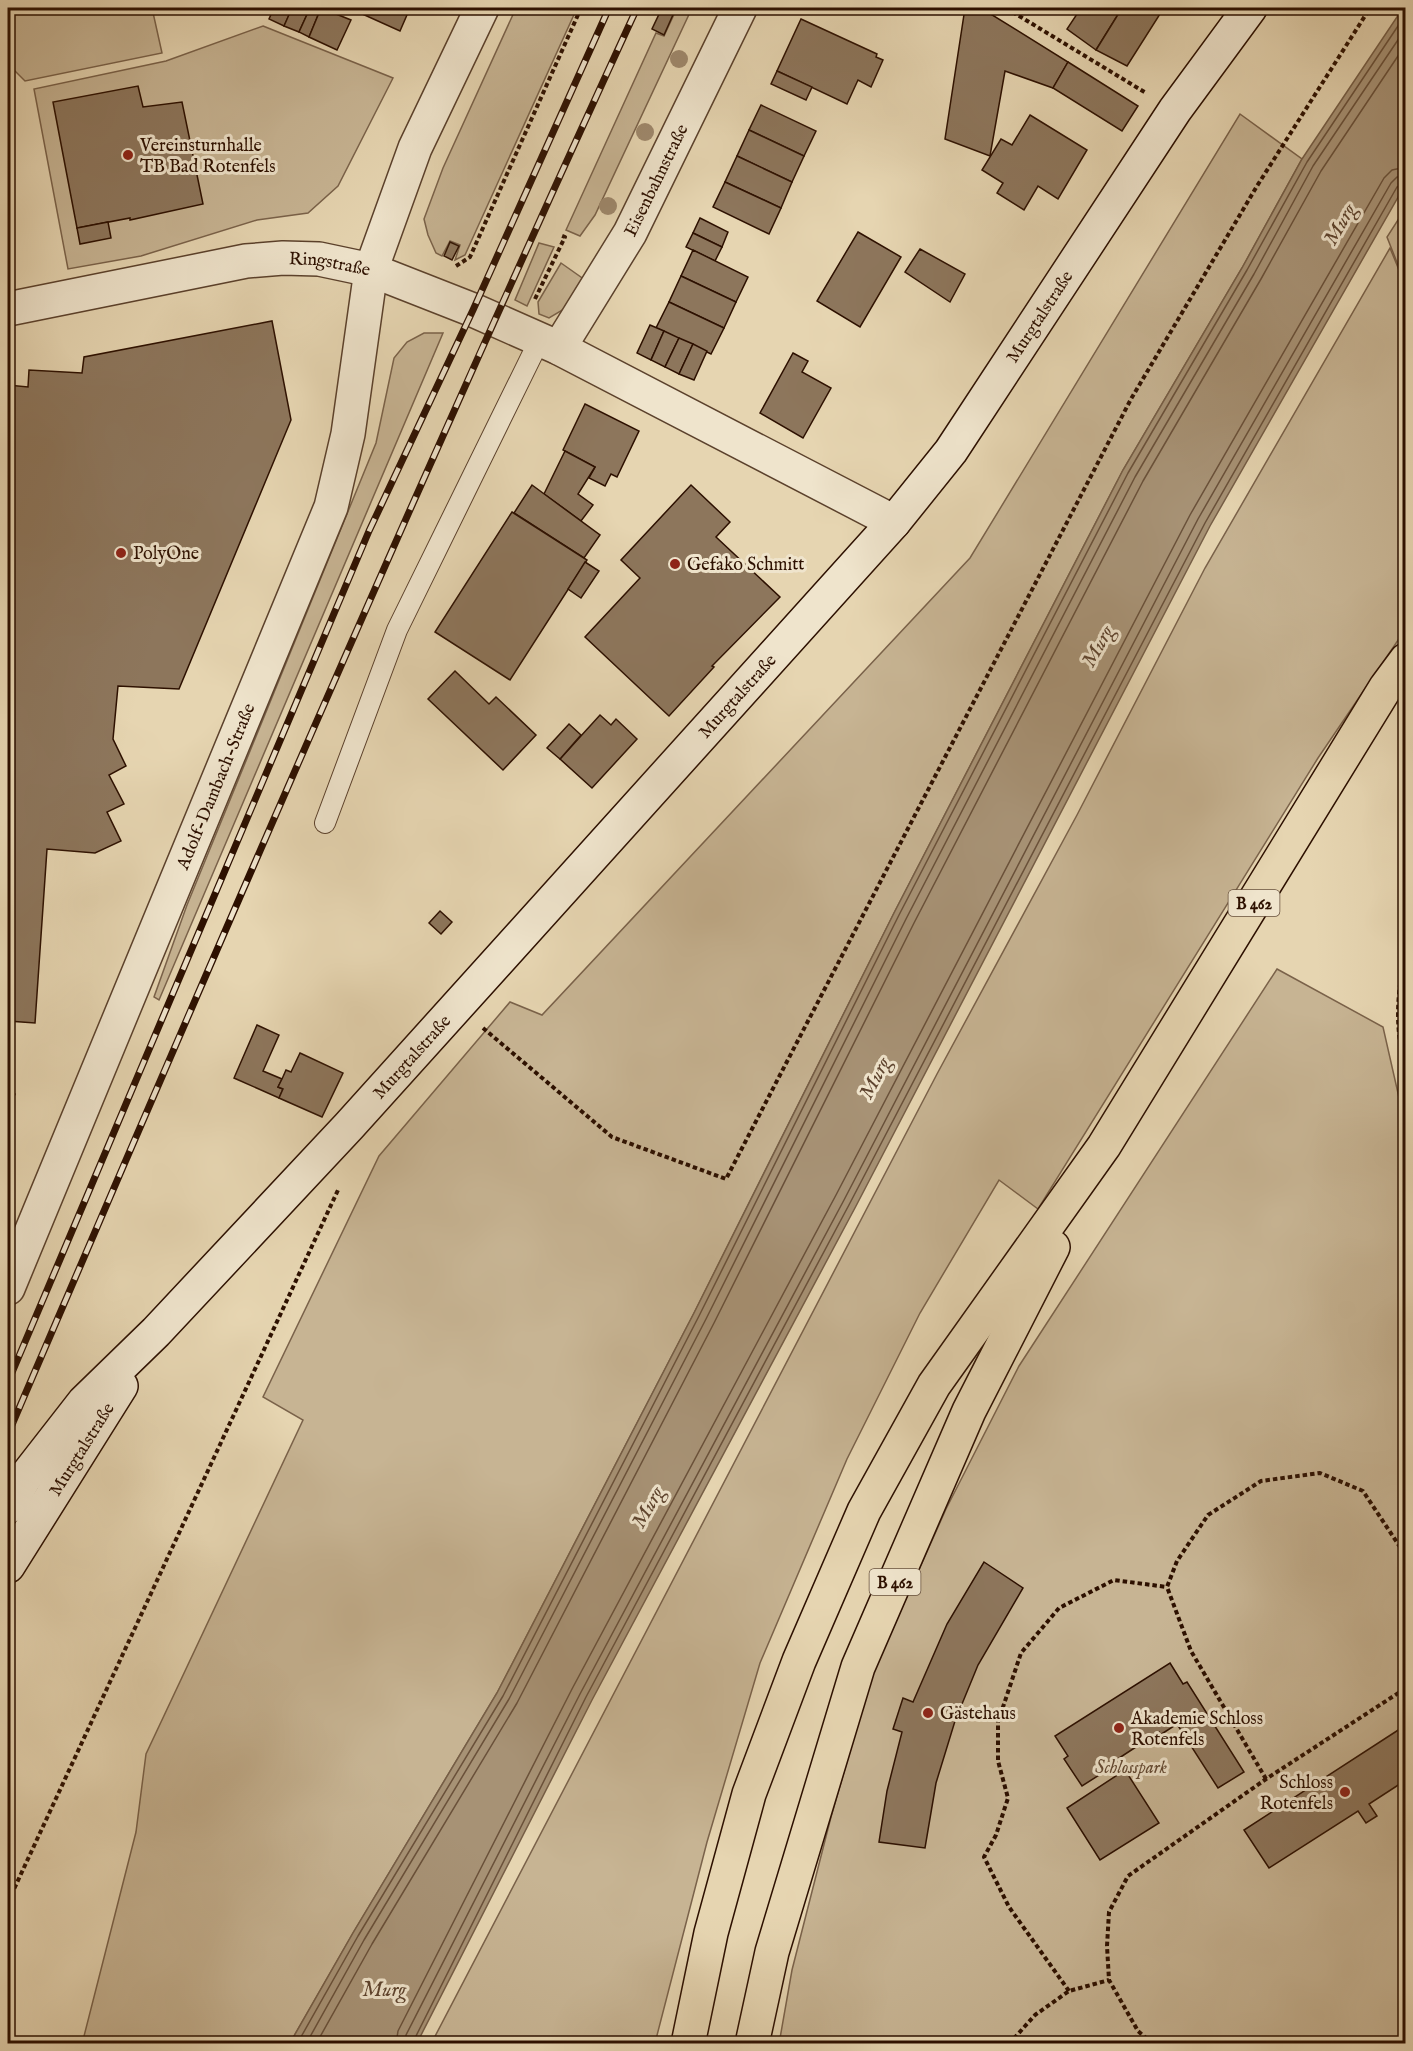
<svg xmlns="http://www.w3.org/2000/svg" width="1413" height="2051" font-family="'IM FELL English',serif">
  <rect width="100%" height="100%" fill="#e6d5b1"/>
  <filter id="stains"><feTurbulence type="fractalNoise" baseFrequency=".00333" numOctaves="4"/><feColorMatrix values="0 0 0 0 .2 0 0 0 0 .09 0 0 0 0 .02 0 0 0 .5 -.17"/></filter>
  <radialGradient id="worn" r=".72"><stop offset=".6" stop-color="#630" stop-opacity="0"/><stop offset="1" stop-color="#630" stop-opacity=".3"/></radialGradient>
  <g fill="#c7b493" stroke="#7a624a" stroke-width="1.5">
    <path d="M8 8H152L162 53 25 81 8 64Z"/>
    <path d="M516 8H577L465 255 455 260 460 245 450 241 442 256 436 253 428 235 424 219 443 168Z"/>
    <path d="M677 8H692L595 215 580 236 566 230 656 33 664 36Z"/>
    <path d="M263 26 393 78 338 186 308 213 257 220 141 256 68 269 34 89 166 61Z"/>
    <path d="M1240 114 1302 159 1242 268 1123 470 894 913 694 1313 497 1693 353 1933 290 2043 82 2044 136 1832 146 1754 303 1420 263 1397 379 1156 510 1002 542 1015 970 558Z"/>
    <path d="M1405 209V283L1387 237Z"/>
    <path d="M539 243 554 247 527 306 515 300Z"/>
    <path d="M1390 248 1406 287 1405 630 1318 758 1038 1209 999 1180 920 1313 847 1459 760 1663 707 1842 655 2043 431 2044 937 1074 1077 815 1205 568Z"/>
    <path d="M561 263 585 280 571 305 549 318 539 314 538 302Z"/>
    <path d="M424 333H443L159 1000 154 997 187 905 376 443 394 358 407 342Z"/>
    <path d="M1277 969 1383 1027 1405 1124V2043L779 2044 792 1970 831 1817 872 1675 946 1509 1019 1366Z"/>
  </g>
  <path fill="#a79275" stroke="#765e46" stroke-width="1.5" d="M1403 8H1406L1405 185 1210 526 856 1206 592 1700 417 2043H290L353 1933 497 1693 694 1313 894 913 1123 470 1242 268 1302 159Z"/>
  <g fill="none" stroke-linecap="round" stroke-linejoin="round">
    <g stroke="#6a513a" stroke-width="1.5">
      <path d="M297 2044 358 1936 503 1696 699 1316 899 915 1128 473 1247 270 1307 162 1406 14"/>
      <path d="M306 2044 364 1940 509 1699 706 1319 906 919 1135 477 1254 274 1313 166 1406 28"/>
      <path d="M316 2044 372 1944 517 1703 714 1323 914 923 1143 481 1261 279 1321 171 1406 44"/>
      <path d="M396 2044 398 2031 572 1689 836 1195 1190 515 1384 178 1392 170 1406 167"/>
      <path d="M405 2044 406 2035 580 1694 844 1200 1198 519 1391 183 1397 177 1406 176"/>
      <path d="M412 2044 586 1697 850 1203 1205 523 1397 187 1406 183"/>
    </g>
  </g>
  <g fill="#8d765c" stroke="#2d1000" stroke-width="1.5">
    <path d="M274 8 291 11 284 26 269 19Z"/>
    <path d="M292 8H310L299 32 284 26Z"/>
    <path d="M310 8H321L309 37 299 32Z"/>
    <path d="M321 8 351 20 337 50 309 37Z"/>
    <path d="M349 8H410L400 31Z"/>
    <path d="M662 8H676L664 35 652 29Z"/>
    <path d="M855 8H869L866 13Z"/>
    <path d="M965 8H981L1068 62 1053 88 1005 71 990 156 945 139Z"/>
    <path d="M1081 8H1122L1096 50 1067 29Z"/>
    <path d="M1122 8H1150L1160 14 1127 66 1096 50Z"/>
    <path d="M801 19 877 54 876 57 883 60 871 87 858 80 847 104 777 71Z"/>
    <path d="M1068 62 1138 106 1122 131 1053 88Z"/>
    <path d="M777 71 812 87 806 100 771 84Z"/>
    <path d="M138 86 143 107 182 102 203 204 130 220V218L77 228 53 102Z"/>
    <path d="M761 105 816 131 804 156 749 130Z"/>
    <path d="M1030 115 1087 150 1058 199 1038 186 1024 210 997 193 1003 183 982 170 1001 139 1012 145Z"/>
    <path d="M749 130 804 156 792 182 737 156Z"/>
    <path d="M737 156 792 182 781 208 725 182Z"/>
    <path d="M725 182 781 208 769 234 713 207Z"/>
    <path d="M700 218 728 232 722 247 693 233Z"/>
    <path d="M108 222 111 238 80 244 77 228Z"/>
    <path d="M858 232 901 257 860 327 817 301Z"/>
    <path d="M693 233 722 247 715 261 686 247Z"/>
    <path d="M450 242 459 246 452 260 444 256Z"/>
    <path d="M920 249 965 274 950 302 905 272Z"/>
    <path d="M693 250 748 277 736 302 681 276Z"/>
    <path d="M681 276 736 302 724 328 669 302Z"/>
    <path d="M669 302 724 328 711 354 656 328Z"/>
    <path d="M272 321 291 420 179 689 118 686 113 739 126 766 109 775 124 804 107 812 121 841 95 853 47 849 35 1023 8 1021V385L28 387 29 370 82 373 84 357Z"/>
    <path d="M650 325 664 331 651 360 637 353Z"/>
    <path d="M664 331 679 338 665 367 651 360Z"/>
    <path d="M679 338 693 344 679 374 665 367Z"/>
    <path d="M693 344 707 351 694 380 679 374Z"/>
    <path d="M793 353 808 361 802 372 831 388 803 438 760 413Z"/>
    <path d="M585 404 639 431 617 477 611 474 605 486 589 478 595 467 563 450Z"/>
    <path d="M565 451 595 467 578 494 593 505 581 521 544 494Z"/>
    <path d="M532 485 600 535 584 558 514 513Z"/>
    <path d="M691 485 730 522 716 537 780 597 712 666 714 667 669 716 585 637 640 578 621 560Z"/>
    <path d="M512 512 587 560 510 680 435 632Z"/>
    <path d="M585 562 599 571 581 598 568 589Z"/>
    <path d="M455 671 489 704 496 697 536 735 503 770 428 699Z"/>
    <path d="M600 715 611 725 616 719 637 739 592 788 560 759Z"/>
    <path d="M569 724 581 735 560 759 547 748Z"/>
    <path d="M440 911 452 922 441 934 429 923Z"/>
    <path d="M8 1021H10L8 1055Z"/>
    <path d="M257 1025 279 1035 263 1071 282 1079 278 1087 283 1089 279 1098 234 1078Z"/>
    <path d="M300 1053 343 1073 322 1117 279 1098 283 1089 278 1087 282 1079 286 1070 291 1072Z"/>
    <path d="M8 1090 15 1094 8 1111Z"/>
    <path d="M984 1562 1023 1588 978 1665 955 1721 936 1783 925 1848 879 1842 887 1791 902 1732 893 1729 903 1698 913 1702 947 1624Z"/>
    <path d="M1170 1663 1183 1684 1187 1682 1244 1772 1218 1788 1177 1724 1160 1735 1159 1732 1116 1760 1118 1763 1082 1786 1064 1759 1068 1756 1055 1736Z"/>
    <path d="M1406 1725V1780L1369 1804 1377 1816 1366 1823 1358 1811 1269 1868 1244 1830Z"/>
    <path d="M1125 1770 1159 1823 1100 1860 1067 1808Z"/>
  </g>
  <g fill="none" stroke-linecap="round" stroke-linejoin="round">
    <g stroke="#5b412c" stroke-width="22">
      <path id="lane" d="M325 823 397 630 540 339"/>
    </g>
    <g stroke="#5b412c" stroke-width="36">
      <g id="street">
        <path id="s1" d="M8 309 246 261 283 258 319 259 371 270 473 310 559 348 894 522"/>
        <path id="s2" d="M559 348 630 233 740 8"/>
        <path id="s3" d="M8 1288 331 507 348 434 371 270 415 148 482 8"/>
      </g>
    </g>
    <g stroke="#2d1000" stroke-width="36">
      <g id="secondary">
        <path id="s4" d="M8 1507 24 1479 84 1402 156 1332 349 1126 894 522 951 451 1175 110 1250 8"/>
        <path id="s5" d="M8 1566 121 1386"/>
      </g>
    </g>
    <g stroke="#2d1000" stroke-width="36">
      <g id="primary">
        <path d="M688 2044 711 1933 749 1794 799 1661 864 1511 934 1385 1104 1146 1386 687 1406 660"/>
        <path d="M752 2044 772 1952 858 1667 969 1411 1053 1247"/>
      </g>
    </g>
    <g stroke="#2d1000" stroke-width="4" stroke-dasharray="4.5 3" stroke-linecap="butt">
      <path d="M1006 8 1146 93"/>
      <path d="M456 266 470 257 581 8"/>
      <path d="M535 299 565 237 560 235"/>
      <path d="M1406 953C1397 989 1394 1031 1406 1067"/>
      <path d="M483 1028 612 1137 726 1179 1131 399 1257 186 1370 8"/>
      <path d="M1266 1779 1191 1651 1167 1587 1177 1561 1208 1515 1261 1481 1320 1473 1363 1491 1406 1556"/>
      <path d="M8 1902 338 1190"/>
      <path d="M1069 1991 1009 1907 984 1857 996 1835 1008 1798 998 1761V1722L1021 1653 1059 1608 1114 1580 1167 1587"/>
      <path d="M1009 2044 1035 2015 1069 1991 1109 1980"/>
      <path d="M1153 2044 1138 2031 1109 1980 1107 1946 1109 1912 1128 1876 1266 1779 1406 1688"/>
    </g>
    <use href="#lane" stroke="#efe4cc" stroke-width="20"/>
    <use href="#street" stroke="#efe4cc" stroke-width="33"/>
    <use href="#secondary" stroke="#efe4cc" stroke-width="33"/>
    <use href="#primary" stroke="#e6d5b1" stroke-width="33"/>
    <g stroke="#2d1000" stroke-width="7">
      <g id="rail">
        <path d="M8 1382 369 531 473 310 609 8"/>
        <path d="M8 1434C213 957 419 480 637 8"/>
      </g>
    </g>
    <use href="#rail" stroke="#efe4cc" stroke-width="4.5" stroke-dasharray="14" stroke-linecap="butt"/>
  </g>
  <g fill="#9e886c">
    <circle cx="679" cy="59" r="9"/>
    <circle cx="645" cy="132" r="9"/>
    <circle cx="608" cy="206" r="9"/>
  </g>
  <g fill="#8f2418" stroke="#efe4cc" stroke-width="2">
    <circle cx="128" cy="155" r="6"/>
    <circle cx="121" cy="553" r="6"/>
    <circle cx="675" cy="564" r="6"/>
    <circle cx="928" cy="1713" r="6"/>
    <circle cx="1119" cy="1728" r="6"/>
    <circle cx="1345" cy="1792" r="6"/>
  </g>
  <g text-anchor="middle" stroke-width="6" stroke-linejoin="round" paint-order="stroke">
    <g fill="#efe4cc" stroke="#67503d" stroke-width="1.5">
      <rect x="1228.5" y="890" width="51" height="26" rx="4.5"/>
      <rect x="869.5" y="1569" width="51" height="26" rx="4.5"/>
    </g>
    <g font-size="16" font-weight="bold" fill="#2d1000">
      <text x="1254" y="909">B 462</text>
      <text x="895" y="1588">B 462</text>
    </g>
    <g font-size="18" fill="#2d1000" stroke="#efe4cc" text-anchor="start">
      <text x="140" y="151">Vereinsturnhalle<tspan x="140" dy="21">TB Bad Rotenfels</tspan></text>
      <text x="133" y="559">PolyOne</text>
      <text x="687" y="570">Gefako Schmitt</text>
      <text x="940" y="1719">Gästehaus</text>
      <text x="1131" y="1724">Akademie Schloss<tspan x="1131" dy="21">Rotenfels</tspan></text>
      <text x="1333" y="1788" text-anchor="end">Schloss<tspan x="1333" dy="21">Rotenfels</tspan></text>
    </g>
    <g font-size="18" fill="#2d1000" stroke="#efe4cc">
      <text dy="6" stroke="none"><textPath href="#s2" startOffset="194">Eisenbahnstraße</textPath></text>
      <text dy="6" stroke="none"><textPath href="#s1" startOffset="327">Ringstraße</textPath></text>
      <text dy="6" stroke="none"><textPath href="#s4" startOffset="1578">Murgtalstraße</textPath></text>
      <text dy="6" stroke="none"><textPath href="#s4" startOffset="1092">Murgtalstraße</textPath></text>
      <text dy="6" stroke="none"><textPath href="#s3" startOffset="543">Adolf-Dambach-Straße</textPath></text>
      <text dy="6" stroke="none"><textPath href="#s4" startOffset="606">Murgtalstraße</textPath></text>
      <text dy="6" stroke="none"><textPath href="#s5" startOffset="138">Murgtalstraße</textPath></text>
    </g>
    <g font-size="18" font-style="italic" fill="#634933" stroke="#efe4cc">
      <text x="1131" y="1773">Schlosspark</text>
    </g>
    <g font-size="20" font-style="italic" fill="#5e442f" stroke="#efe4cc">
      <text transform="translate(1339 224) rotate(-60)" y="7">Murg</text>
      <text transform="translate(1097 646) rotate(-61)" y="7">Murg</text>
      <text transform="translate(874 1078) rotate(-63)" y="7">Murg</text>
      <text transform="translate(647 1507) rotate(-61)" y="7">Murg</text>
      <text x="384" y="1996">Murg</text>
    </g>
  </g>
  <rect width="1413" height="2051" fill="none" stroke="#e6d5b1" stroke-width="30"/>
  <rect x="9" y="9" width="1395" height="2033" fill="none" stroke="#2d1000" stroke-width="3"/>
  <rect x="15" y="15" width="1383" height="2021" fill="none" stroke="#2d1000" stroke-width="1.5"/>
  <rect width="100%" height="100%" filter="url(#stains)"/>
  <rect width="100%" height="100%" fill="url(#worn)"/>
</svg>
